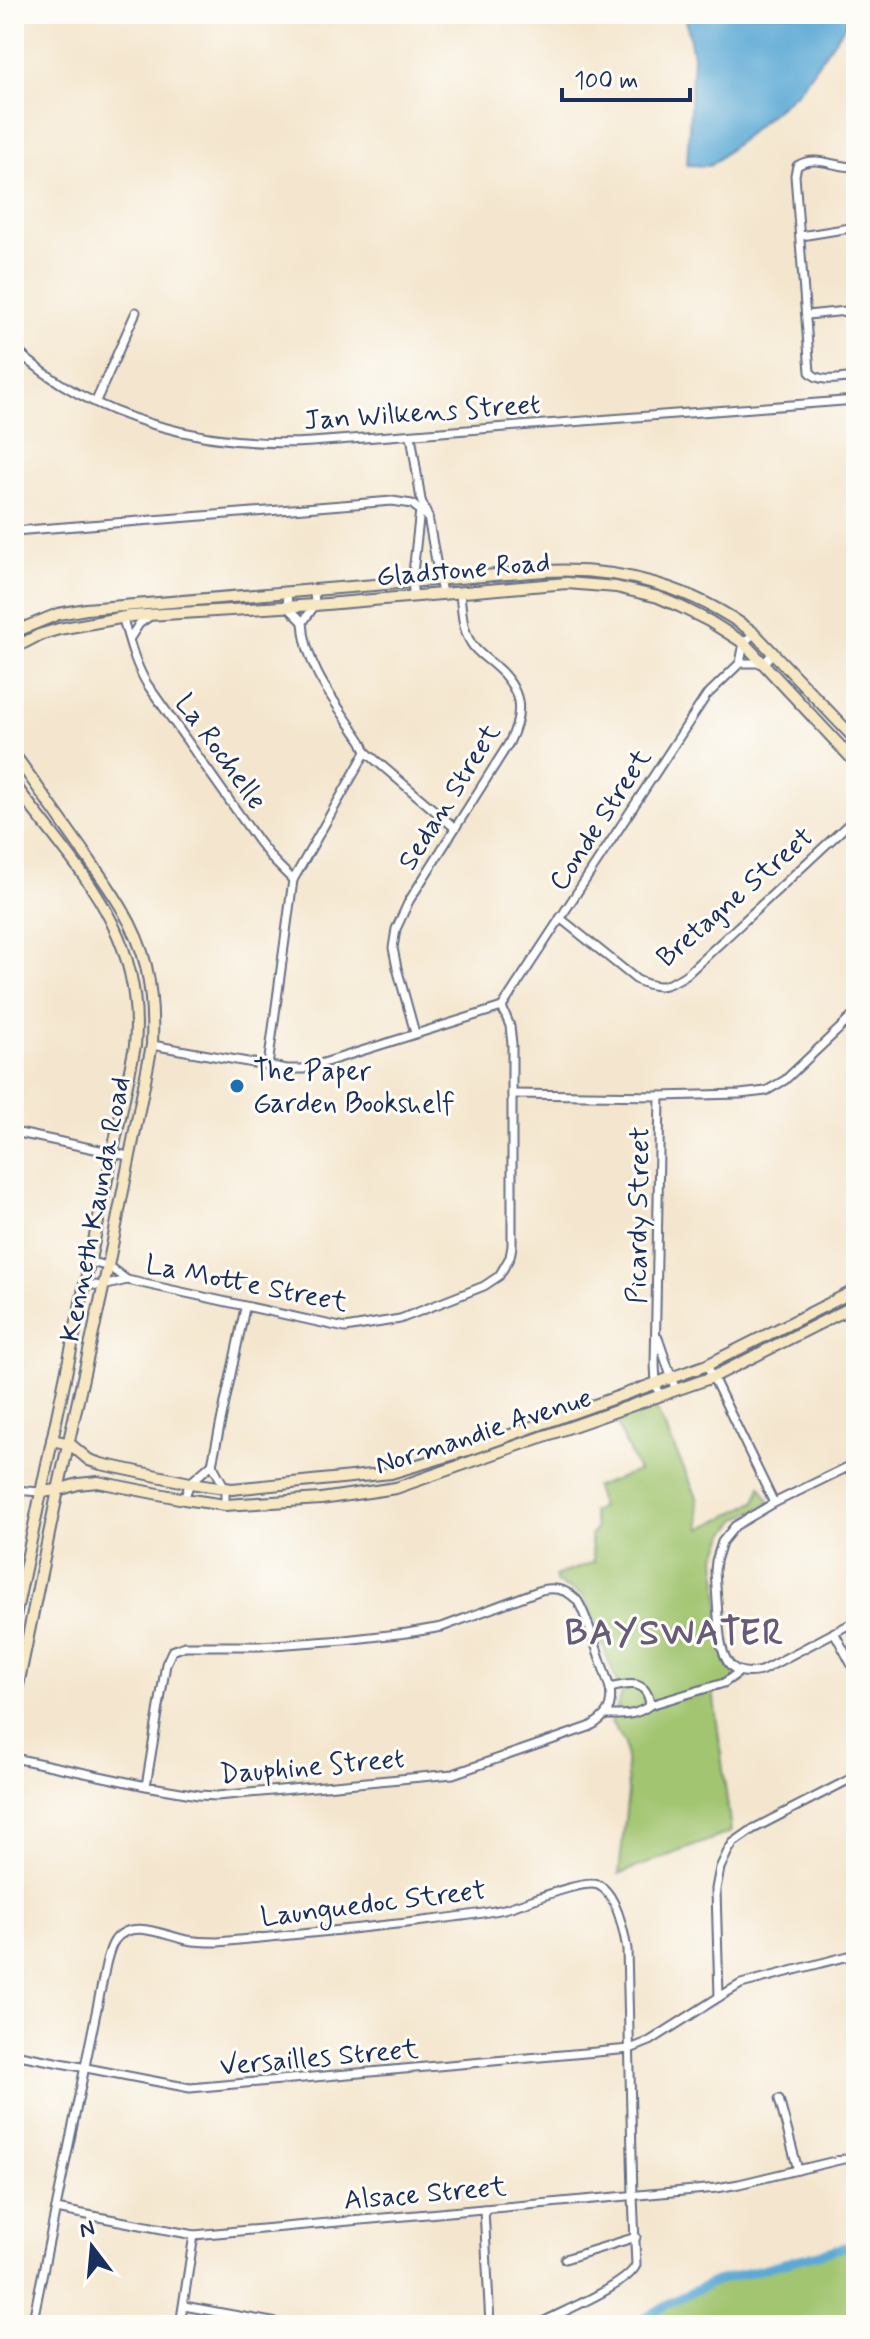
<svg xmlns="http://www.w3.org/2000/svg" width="870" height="2339" font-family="Mynerve,sans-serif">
  <rect width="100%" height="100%" fill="#fdfcf7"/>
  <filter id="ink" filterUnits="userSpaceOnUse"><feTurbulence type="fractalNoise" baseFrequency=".0125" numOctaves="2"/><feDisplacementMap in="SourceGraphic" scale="16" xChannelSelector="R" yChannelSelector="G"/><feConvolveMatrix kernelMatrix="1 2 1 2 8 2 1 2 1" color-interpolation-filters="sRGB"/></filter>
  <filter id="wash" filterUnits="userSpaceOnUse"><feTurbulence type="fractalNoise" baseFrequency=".006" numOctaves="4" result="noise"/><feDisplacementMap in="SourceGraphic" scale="32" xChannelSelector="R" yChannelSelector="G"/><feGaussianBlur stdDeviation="1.8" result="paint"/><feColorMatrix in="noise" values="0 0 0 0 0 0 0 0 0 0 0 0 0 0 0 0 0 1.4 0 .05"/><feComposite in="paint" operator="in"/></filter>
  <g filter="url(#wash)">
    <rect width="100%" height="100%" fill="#f4e6ce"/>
    <g fill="#a1c56f" stroke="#5e7a66" stroke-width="2">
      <path d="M653 1402 697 1497 701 1529 755 1502 761 1486 770 1503 738 1519 726 1533 716 1556 722 1650 739 1675 747 1676 743 1682 713 1691 731 1832 619 1874 628 1792 625 1743 611 1722 622 1695 583 1595 557 1583 555 1576 594 1562 590 1536 596 1529 592 1512 601 1507 595 1487 638 1471 614 1418Z"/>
      <path d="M852 2246 856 2247V2325H646L645 2318 716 2281Z"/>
    </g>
    <path fill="#5ca9d5" stroke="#3c6c9a" stroke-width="2" d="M685 14H853L799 90 710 166 687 165 693 56Z"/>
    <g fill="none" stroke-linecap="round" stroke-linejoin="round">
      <path stroke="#5ca9d5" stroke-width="9" d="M633 2325 677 2299 716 2281 856 2244"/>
    </g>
  </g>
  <g filter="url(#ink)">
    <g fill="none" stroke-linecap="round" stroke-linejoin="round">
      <g stroke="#676f85" stroke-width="11">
        <g id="street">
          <path d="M856 167C835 168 816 154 797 166L795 175 810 372C820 384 842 378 856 377"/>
          <path d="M801 236 856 227"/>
          <path d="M807 315 856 310"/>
          <path d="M14 348C93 421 208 448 312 442L856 400"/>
          <path d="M96 401 136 312"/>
          <path d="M411 435 421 500 428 517 442 594"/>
          <path d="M14 531 392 501 412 504 428 517"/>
          <path d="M314 591 315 605 303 622C305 668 337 704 362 742L366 752 455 828"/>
          <path d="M287 592 288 607 303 622"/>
          <path d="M414 597 412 582 420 510"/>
          <path d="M122 616C129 639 134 662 147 684L258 841 274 861 293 880"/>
          <path d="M130 638 139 624 149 617"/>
          <path d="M740 663 744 643 754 633"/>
          <path d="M560 918 637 980C659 990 667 987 687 974L856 817"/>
          <path d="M502 1007 706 696 740 663H764L773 653"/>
          <path d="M415 1033 397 968 393 948 396 929 409 901 509 743C525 711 522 689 494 665 486 658 476 652 471 643 462 629 462 610 460 594"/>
          <path d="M152 1045 287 1069H304L502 1007"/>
          <path d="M268 1066 293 880 366 752"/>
          <path d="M512 1094 660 1096 740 1094 766 1091 785 1080 856 1013"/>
          <path d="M14 1132 128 1156"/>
          <path d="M89 1262 108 1266 127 1280 345 1328 400 1319 484 1286 499 1276 510 1257 512 1246V1044L510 1026 502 1007"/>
          <path d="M85 1284 103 1286 127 1280"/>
          <path d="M658 1338 676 1391"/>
          <path d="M707 1365 774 1503"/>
          <path d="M660 1397 656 1384 655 1364 660 1096"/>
          <path d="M856 1463 774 1503 735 1526 722 1542 716 1561 715 1571C716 1586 717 1601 718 1616 721 1646 721 1680 761 1671L856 1621"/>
          <path d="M14 1490 40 1492"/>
          <path d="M184 1499 190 1483 212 1464"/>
          <path d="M225 1505V1488L212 1464 245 1308"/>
          <path d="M834 1632 856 1673"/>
          <path d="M610 1688C629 1683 647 1679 650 1705"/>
          <path d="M606 1715C623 1715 636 1716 650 1705L724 1683 739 1672"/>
          <path d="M14 1758 146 1786 198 1795 217 1796 453 1774 589 1727C607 1717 613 1708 610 1688 604 1672 585 1608 576 1599 566 1589 554 1587 541 1590L442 1627 407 1633 344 1640 260 1646H185L172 1651 166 1664 146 1786"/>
          <path d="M719 1997 716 1889 720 1868 728 1851 733 1843 753 1829 856 1776"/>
          <path d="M14 2054 190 2088 630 2049 650 2041 719 1997 741 1984 856 1954"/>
          <path d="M779 2099 798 2170"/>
          <path d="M56 2209 194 2235 717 2188 739 2184 856 2156"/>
          <path d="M484 2209 490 2325"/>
          <path d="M565 2259 636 2237"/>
          <path d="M184 2306 288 2325"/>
          <path d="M32 2325 106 1964C108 1956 110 1947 115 1940 132 1918 165 1936 187 1940 197 1942 207 1942 218 1942 281 1936 344 1930 407 1923 439 1919 472 1916 504 1909 525 1904 581 1879 598 1885 616 1892 624 1932 627 1949L633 2196 636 2265C627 2286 560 2312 537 2325"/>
          <path d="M180 2325 194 2235"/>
        </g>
      </g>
      <g stroke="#676f85" stroke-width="14">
        <g id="secondary">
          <path d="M14 632 58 614 86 609 544 571C620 567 693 587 754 633L856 740"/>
          <path d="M14 648 39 635 59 629 131 616 315 605 567 583 616 587 658 597 681 607 709 621 744 643 856 763"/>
          <path d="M14 754C35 784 57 814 78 844 105 882 135 920 146 966 152 992 153 1019 152 1045L108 1266 58 1490 14 1705"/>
          <path d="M14 784C77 869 145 931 135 1046L14 1621"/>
          <path d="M52 1440 70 1444 89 1460 101 1464 190 1483 232 1489 391 1473 471 1449 707 1365 856 1290"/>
          <path d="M40 1492 58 1490 78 1484 98 1482 184 1499 225 1505 321 1499 396 1488 713 1377 856 1305"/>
        </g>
      </g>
      <use href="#street" stroke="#fff" stroke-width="7"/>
      <use href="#secondary" stroke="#f7e8c3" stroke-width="10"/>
    </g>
  </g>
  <circle fill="#1f6fb2" stroke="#fdfcf7" stroke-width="3" cx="237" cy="1086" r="8"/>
  <g text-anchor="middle" stroke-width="6" stroke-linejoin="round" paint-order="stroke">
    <g font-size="28" fill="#1b2f5e" stroke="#fdfcf7">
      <text transform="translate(422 411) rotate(-4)" y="10">Jan Wilkens Street</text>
      <text transform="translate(463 568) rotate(-5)" y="10">Gladstone Road</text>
      <text transform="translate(222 751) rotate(54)" y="10">La Rochelle</text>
      <text transform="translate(448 796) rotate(-58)" y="10">Sedan Street</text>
      <text transform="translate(599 819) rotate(-57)" y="10">Conde Street</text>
      <text transform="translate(734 896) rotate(-41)" y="10">Bretagne Street</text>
      <text transform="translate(94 1209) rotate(-79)" y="10">Kenneth Kaunda Road</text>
      <text transform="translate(637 1215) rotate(-89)" y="10">Picardy Street</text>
      <text transform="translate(247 1282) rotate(11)" y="10">La Motte Street</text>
      <text transform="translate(483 1430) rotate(-18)" y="10">Normandie Avenue</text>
      <text transform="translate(312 1765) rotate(-5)" y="10">Dauphine Street</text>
      <text transform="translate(373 1902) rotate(-7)" y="10">Launguedoc Street</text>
      <text transform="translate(319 2056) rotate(-5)" y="10">Versailles Street</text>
      <text transform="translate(425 2192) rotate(-5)" y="10">Alsace Street</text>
    </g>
    <g font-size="28" fill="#1b2f5e" stroke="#fdfcf7" text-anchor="start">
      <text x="253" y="1080">The Paper<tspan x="253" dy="32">Garden Bookshelf</tspan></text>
    </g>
    <g font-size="36" font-weight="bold" letter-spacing="2" fill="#675b78" stroke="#fdfcf7">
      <text x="675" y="1644">BAYSWATER</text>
    </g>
  </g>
  <rect width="870" height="2339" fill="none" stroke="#fdfcf7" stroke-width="48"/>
  <g transform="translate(92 2247) rotate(344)" stroke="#fdfcf7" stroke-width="6" paint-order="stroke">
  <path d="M0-6L14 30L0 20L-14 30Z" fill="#1b2f5e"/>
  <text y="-12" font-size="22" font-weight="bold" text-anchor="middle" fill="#1b2f5e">N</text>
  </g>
  <path d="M562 88v12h128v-12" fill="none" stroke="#1b2f5e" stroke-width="4"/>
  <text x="574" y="88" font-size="24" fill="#1b2f5e" stroke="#fdfcf7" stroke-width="6" paint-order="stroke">100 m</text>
</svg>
